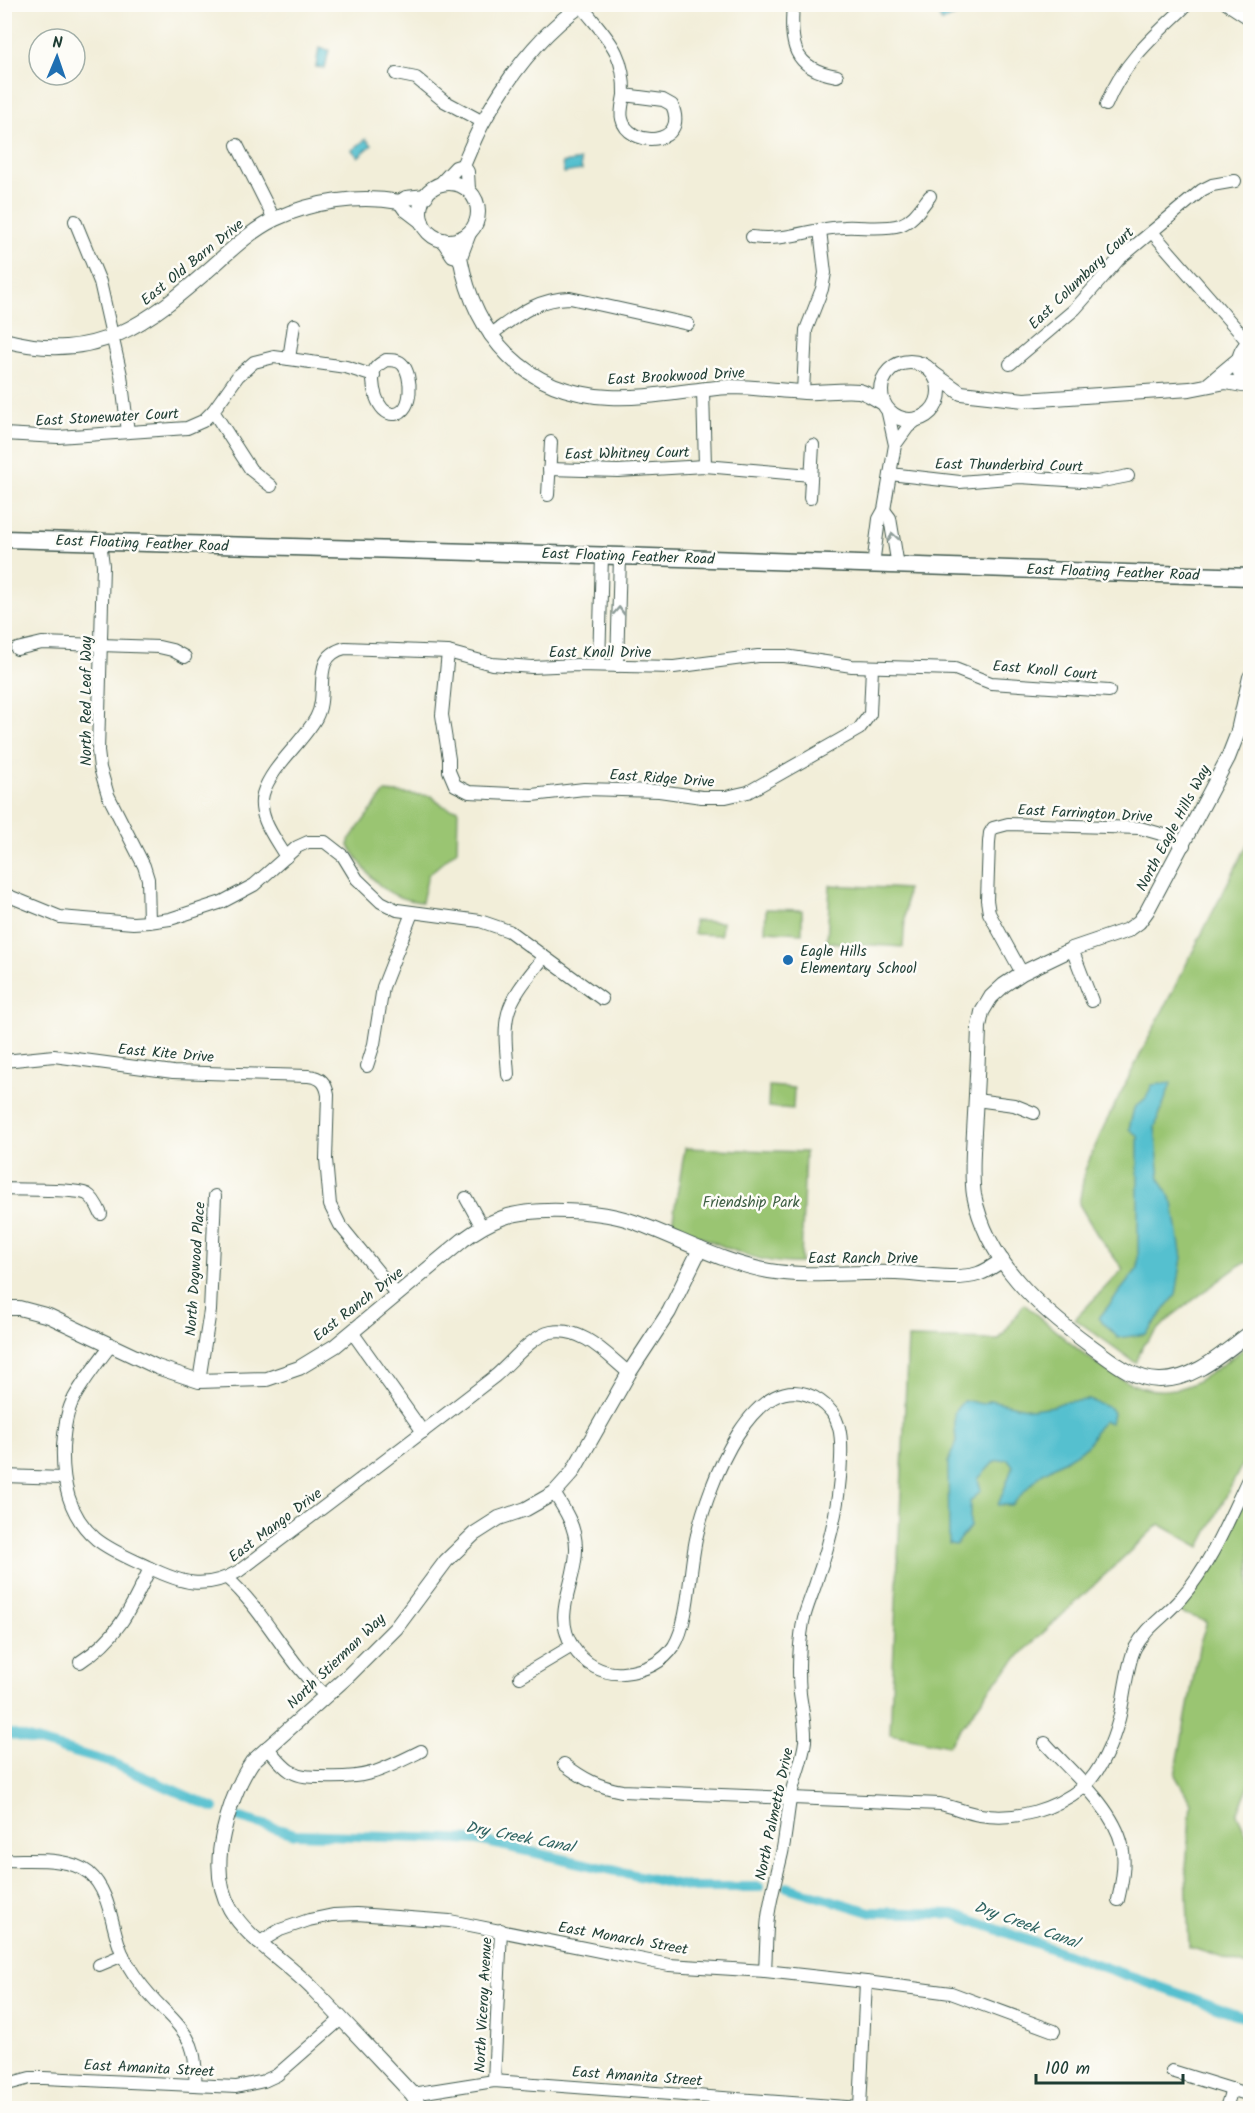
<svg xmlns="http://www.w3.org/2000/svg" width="1255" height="2113" font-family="Kalam,sans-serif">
  <rect width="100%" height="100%" fill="#fdfcf7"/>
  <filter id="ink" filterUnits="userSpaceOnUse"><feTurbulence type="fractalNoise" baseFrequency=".0167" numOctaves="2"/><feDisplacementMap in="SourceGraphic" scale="12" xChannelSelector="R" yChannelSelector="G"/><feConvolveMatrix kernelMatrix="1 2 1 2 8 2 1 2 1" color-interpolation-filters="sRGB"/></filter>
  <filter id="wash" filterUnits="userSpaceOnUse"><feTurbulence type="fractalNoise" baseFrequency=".008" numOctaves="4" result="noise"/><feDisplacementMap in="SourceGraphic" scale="24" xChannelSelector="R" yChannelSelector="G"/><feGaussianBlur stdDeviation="1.35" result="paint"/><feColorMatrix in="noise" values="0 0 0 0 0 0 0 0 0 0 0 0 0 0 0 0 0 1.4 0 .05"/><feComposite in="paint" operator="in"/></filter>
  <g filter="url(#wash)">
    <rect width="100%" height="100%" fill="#f2eed9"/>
    <g fill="#9ac572" stroke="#5c8153" stroke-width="1.5">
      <path d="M385 792 432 796C438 804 448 810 458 809L457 850 428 875 422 902C382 898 369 876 349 846V840Z"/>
      <path d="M1250 839V1261L1240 1265 1172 1316 1143 1345 1136 1363 1075 1319 1123 1269 1098 1236 1079 1204 1085 1170 1104 1126Z"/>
      <path d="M830 885 907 889 903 947 827 942Z"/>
      <path d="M766 909 802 910V933L765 931Z"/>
      <path d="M694 921 722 922 721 935 694 934Z"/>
      <path d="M769 1086 794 1088 793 1109 768 1107Z"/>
      <path d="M685 1148 805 1152 801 1263C756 1266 713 1241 672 1224Z"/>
      <path d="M1024 1304C1054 1329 1107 1379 1144 1388 1158 1392 1176 1390 1189 1385 1203 1381 1237 1353 1250 1344V1449L1200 1547 1159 1524 1027 1648 992 1686 948 1746 890 1734 908 1338 999 1340Z"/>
      <path d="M1250 1489V1783L1237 1814 1250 1842V1967L1189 1947 1186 1869 1191 1803 1175 1775 1200 1642 1207 1622 1179 1612C1210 1576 1229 1531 1250 1489Z"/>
    </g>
    <g fill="#55c0cf" stroke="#3a7e82" stroke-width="1.5">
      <path d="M938 4 971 5 972 7 942 22 934 6Z"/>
      <path d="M319 48 329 50 325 68 316 67Z"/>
      <path d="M366 139 372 145 358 157 352 150Z"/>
      <path d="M580 160 582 170 564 173 562 163Z"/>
      <path d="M1171 1083 1155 1127 1160 1179 1173 1203 1182 1258 1176 1295 1146 1334 1118 1338 1099 1318 1138 1268V1136L1129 1129 1134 1108 1146 1098 1152 1085Z"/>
      <path d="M964 1400 982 1404 990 1400 1031 1409 1054 1406 1063 1402 1089 1400 1110 1408 1113 1413 1111 1423 1104 1421 1097 1428 1087 1447 1041 1474 1012 1505H998L1013 1466 1008 1459 995 1461 978 1479 981 1490 970 1502V1527L956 1545 949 1544 948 1462 956 1442 954 1412Z"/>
    </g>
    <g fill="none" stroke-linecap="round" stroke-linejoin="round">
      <g stroke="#55c0cf" stroke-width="10">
        <path d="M4 1732 112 1763 214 1808"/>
        <path d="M240 1818 295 1834 478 1840 688 1887H759"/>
        <path d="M787 1887 870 1912 954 1914 1250 2019"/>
      </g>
    </g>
  </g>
  <g filter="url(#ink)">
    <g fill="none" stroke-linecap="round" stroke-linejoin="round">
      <g stroke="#3f584d" stroke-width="14">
        <g id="minor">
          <path d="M580 4C606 38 625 50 624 95"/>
          <path d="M793 4C790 43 792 69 837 76"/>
          <path d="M1227 4 1250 19"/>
          <path d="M396 74 416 78 444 101 483 122"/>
          <path d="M624 95 663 100 672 105C690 147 628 148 622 119 620 112 623 102 624 95Z"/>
          <path d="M1106 105C1123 62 1155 35 1188 4"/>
          <path d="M237 145 274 219"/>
          <path d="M75 221 100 282 121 375 128 432"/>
          <path d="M1152 232 1248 342"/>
          <path d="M752 237C788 242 810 228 844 227 862 226 883 230 900 225 914 220 921 207 930 196"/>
          <path d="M490 335C517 316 535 299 570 298L688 324"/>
          <path d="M289 359 294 325"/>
          <path d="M386 360C393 360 399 360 403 365 412 375 414 411 395 414 377 416 369 381 375 369 378 364 382 363 386 360Z"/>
          <path d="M1010 364 1075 309 1119 259 1202 190 1212 185 1235 181"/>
          <path d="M703 391 705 466"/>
          <path d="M803 392 806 330 822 289 825 273 820 230"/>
          <path d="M213 411 251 470 271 486"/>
          <path d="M4 434 58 437 187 428 203 421 213 411 238 376 254 362 274 357 289 359 346 367 374 376"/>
          <path d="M895 445 908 427 918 419"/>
          <path d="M549 469 618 471 705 466 811 475"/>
          <path d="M890 474 960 482 1020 477 1097 482 1128 476"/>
          <path d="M548 495 551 442"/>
          <path d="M810 498 813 445"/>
          <path d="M884 510 890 518 898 566"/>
          <path d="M100 541 103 565 98 751 100 768 108 795 144 866 148 879 149 922"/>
          <path d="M873 565 879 519 884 510 895 445 887 409"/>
          <path d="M17 649 42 643 159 647 172 650 185 657"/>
          <path d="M448 652 442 715 449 759V771L455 785 469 792 532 795 584 789 659 791 702 797H726L748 792 859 729 870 714 872 667"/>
          <path d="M599 665 602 555"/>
          <path d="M617 666 620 556"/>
          <path d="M286 857C275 838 257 817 263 794 271 767 302 743 316 718 330 693 309 657 345 648L448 652 492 664 532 667 577 665 674 667 758 656H785L852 666 955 669 991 683 1109 691"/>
          <path d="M4 894 60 917 133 923 149 922 170 919 222 902 254 885 297 847 308 842H325L343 856 357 879 381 902 397 910 480 921 509 931 602 999"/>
          <path d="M1072 949 1092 1001"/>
          <path d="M1022 973 989 913 987 900 989 842 990 833 993 828 1008 824 1140 828 1168 836 1184 845"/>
          <path d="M4 1061 54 1056 173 1072 308 1076C321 1077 326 1083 328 1095L326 1159 330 1205 340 1225 397 1295"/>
          <path d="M367 1066 374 1044 383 987 412 913"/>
          <path d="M508 1075C507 1055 503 1032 508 1013 513 993 532 973 544 957"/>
          <path d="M976 1100 1014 1105 1034 1113"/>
          <path d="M4 1189C21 1190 75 1188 87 1194 94 1198 98 1207 101 1214"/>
          <path d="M466 1198 482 1227"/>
          <path d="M352 1332 423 1432"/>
          <path d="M111 1345C98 1362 84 1380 74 1398 66 1412 64 1431 63 1447 62 1481 68 1515 96 1539 111 1551 131 1559 148 1567 181 1583 205 1591 239 1571 324 1507 410 1442 494 1377 510 1364 531 1336 551 1332 582 1326 607 1355 629 1373"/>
          <path d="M199 1381 210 1311 215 1196"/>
          <path d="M4 1476 63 1478"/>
          <path d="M554 1493C565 1510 576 1527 576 1548 577 1583 551 1613 573 1647 584 1664 603 1675 623 1673 644 1671 662 1664 674 1646 690 1620 689 1567 697 1535 707 1490 754 1357 820 1401 841 1415 842 1436 841 1459 840 1501 832 1537 818 1576 814 1591 806 1607 803 1622 799 1645 798 1670 800 1694 802 1709 806 1726 805 1741 803 1761 793 1780 790 1800 787 1817 786 1835 782 1853 777 1875 771 1895 768 1917 766 1935 766 1954 765 1971"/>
          <path d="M227 1578C266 1612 287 1663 326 1696"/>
          <path d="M80 1662C119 1637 131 1608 150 1568"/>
          <path d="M520 1677 572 1646"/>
          <path d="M1045 1743C1070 1771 1113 1807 1122 1845 1126 1863 1122 1883 1118 1900"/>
          <path d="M267 1747C274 1755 281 1765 290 1771 300 1777 311 1777 322 1777 367 1779 381 1771 421 1751"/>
          <path d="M564 1764C583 1779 599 1787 622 1791L940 1804C954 1807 967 1813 980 1815 1016 1821 1054 1810 1083 1787 1101 1772 1113 1741 1119 1719 1124 1700 1127 1663 1135 1648 1147 1626 1166 1616 1181 1598 1212 1563 1230 1516 1250 1475"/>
          <path d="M4 1860C30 1861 68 1856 89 1873 111 1892 111 1928 122 1953 131 1974 147 1993 163 2009 173 2019 185 2031 191 2045 196 2058 196 2071 195 2085"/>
          <path d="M258 1943 280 1930 309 1920 333 1915 357 1914 450 1921 669 1965 765 1971 866 1982 951 1993 1054 2031"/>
          <path d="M99 1965 123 1955"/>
          <path d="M1172 2071 1250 2095"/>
          <path d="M494 2081 501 1930"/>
          <path d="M4 2085 30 2078H44L236 2087 264 2081 277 2075 341 2019"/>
          <path d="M412 2094 494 2081 860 2108"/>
          <path d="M860 2108 866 1982"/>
          <path d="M1226 2108 1232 2089"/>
        </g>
      </g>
      <g stroke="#3f584d" stroke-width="16">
        <g id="tertiary">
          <path d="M463 166C469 152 475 137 482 124 507 78 540 34 583 4"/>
          <circle cx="449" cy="212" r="29"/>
          <path d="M441 184 456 168 463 166 467 172 468 190"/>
          <path d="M422 222 405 209 400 202 406 198 426 196"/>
          <path d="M443 240 453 255 460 257 469 233"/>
          <path d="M460 257C475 337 525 393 609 397 650 399 690 389 731 387 756 387 780 391 804 392 822 393 841 389 859 391 867 393 876 399 883 403"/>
          <path d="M4 340C96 365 148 323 213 266 232 249 252 230 275 219 313 201 359 195 400 202"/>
          <path d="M1250 341C1235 354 1235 374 1250 387"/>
          <circle cx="910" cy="391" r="29"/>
          <path d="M934 374 961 393 1024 400 1190 389 1226 382 1248 386"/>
          <path d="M1209 384 1239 359"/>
          <path d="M1250 677 1237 735 1228 758 1147 911 1139 922 1128 930 1072 949 1022 973 1004 985 991 997 982 1012 979 1027C978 1062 976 1097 974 1132 973 1152 971 1175 974 1195 987 1262 1039 1308 1091 1346 1112 1361 1132 1379 1159 1380 1194 1381 1224 1352 1250 1333"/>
          <path d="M4 1308H19L49 1316 157 1367 199 1381 267 1379 299 1368 335 1346 463 1240C475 1231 488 1223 502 1218 535 1206 604 1210 637 1223 681 1239 723 1263 769 1271 811 1278 854 1271 896 1273 920 1274 956 1281 978 1274 987 1271 994 1266 1002 1260"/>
          <path d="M421 2108 412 2094C379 2059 346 2023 312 1988 260 1937 204 1920 223 1834 229 1808 237 1784 252 1762L349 1675 396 1628 446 1561 474 1534 499 1518 526 1509 554 1493 572 1473 629 1373 669 1312 700 1249"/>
        </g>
      </g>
      <g stroke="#3f584d" stroke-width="19">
        <path id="secondary" d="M4 539 620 556 1250 577"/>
      </g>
      <use href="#minor" stroke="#fff" stroke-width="12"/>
      <use href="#tertiary" stroke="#fff" stroke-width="14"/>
      <use href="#secondary" stroke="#fff" stroke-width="16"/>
    </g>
    <defs><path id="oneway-chevron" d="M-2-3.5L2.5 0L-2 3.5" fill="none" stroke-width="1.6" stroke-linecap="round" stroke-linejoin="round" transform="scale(1.5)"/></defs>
    <g stroke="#8f9e9a">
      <use href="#oneway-chevron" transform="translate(893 537) rotate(-100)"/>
      <use href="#oneway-chevron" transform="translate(619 611) rotate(-88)"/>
    </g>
  </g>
  <circle fill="#1f6fb2" stroke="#fdfcf7" stroke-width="2" cx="788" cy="960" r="6"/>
  <g text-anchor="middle" stroke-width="5" stroke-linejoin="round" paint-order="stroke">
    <g font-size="15" fill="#1f3d34" stroke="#fdfcf7">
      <text transform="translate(192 262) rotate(-39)" y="5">East Old Barn Drive</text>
      <text transform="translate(1081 278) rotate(-44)" y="5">East Columbary Court</text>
      <text transform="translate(676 376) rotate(-3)" y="5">East Brookwood Drive</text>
      <text transform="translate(107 417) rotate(-3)" y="5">East Stonewater Court</text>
      <text transform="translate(627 453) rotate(-1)" y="5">East Whitney Court</text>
      <text transform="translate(1009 465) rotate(1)" y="5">East Thunderbird Court</text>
      <text transform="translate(142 543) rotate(2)" y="5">East Floating Feather Road</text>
      <text transform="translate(628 556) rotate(2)" y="5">East Floating Feather Road</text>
      <text transform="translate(1113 572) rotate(2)" y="5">East Floating Feather Road</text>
      <text x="600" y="657">East Knoll Drive</text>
      <text transform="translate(1045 670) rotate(5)" y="5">East Knoll Court</text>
      <text transform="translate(86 701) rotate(-90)" y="5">North Red Leaf Way</text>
      <text transform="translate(662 778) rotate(4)" y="5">East Ridge Drive</text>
      <text transform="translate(1085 813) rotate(3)" y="5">East Farrington Drive</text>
      <text transform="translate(1173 828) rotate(-62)" y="5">North Eagle Hills Way</text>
      <text transform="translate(166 1053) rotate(5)" y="5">East Kite Drive</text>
      <text x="863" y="1263">East Ranch Drive</text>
      <text transform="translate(195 1269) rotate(-86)" y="5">North Dogwood Place</text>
      <text transform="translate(358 1304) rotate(-38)" y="5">East Ranch Drive</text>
      <text transform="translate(275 1525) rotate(-37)" y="5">East Mango Drive</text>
      <text transform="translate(336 1661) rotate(-44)" y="5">North Stierman Way</text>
      <text transform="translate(774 1814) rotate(-78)" y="5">North Palmetto Drive</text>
      <text transform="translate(623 1938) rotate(10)" y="5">East Monarch Street</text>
      <text transform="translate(483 2005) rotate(-87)" y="5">North Viceroy Avenue</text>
      <text transform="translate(149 2068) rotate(3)" y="5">East Amanita Street</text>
      <text transform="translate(637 2076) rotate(4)" y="5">East Amanita Street</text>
    </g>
    <g font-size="15" fill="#1f3d34" stroke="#fdfcf7" text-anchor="start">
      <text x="800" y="956">Eagle Hills<tspan x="800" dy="17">Elementary School</tspan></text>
    </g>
    <g font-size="15" fill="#3e5f44" stroke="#fdfcf7">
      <text x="751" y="1207">Friendship Park</text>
    </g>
    <g font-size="16" font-style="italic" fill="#2f6462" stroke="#fdfcf7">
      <text transform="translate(520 1836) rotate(11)" y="6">Dry Creek Canal</text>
      <text transform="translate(1027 1924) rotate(20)" y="6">Dry Creek Canal</text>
    </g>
  </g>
  <rect width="1255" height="2113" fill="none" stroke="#fdfcf7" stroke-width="24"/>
  <g transform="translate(57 57) rotate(2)"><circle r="28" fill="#fdfcf7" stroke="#a4b0a9" stroke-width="1.5"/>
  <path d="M0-4.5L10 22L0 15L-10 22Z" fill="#1f6fb2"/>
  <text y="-9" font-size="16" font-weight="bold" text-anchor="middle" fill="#1f3d34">N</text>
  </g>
  <path d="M1036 2074v9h147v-9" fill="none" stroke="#1f3d34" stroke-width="3"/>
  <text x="1045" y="2074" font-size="18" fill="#1f3d34" stroke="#fdfcf7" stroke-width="4.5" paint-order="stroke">100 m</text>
</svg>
